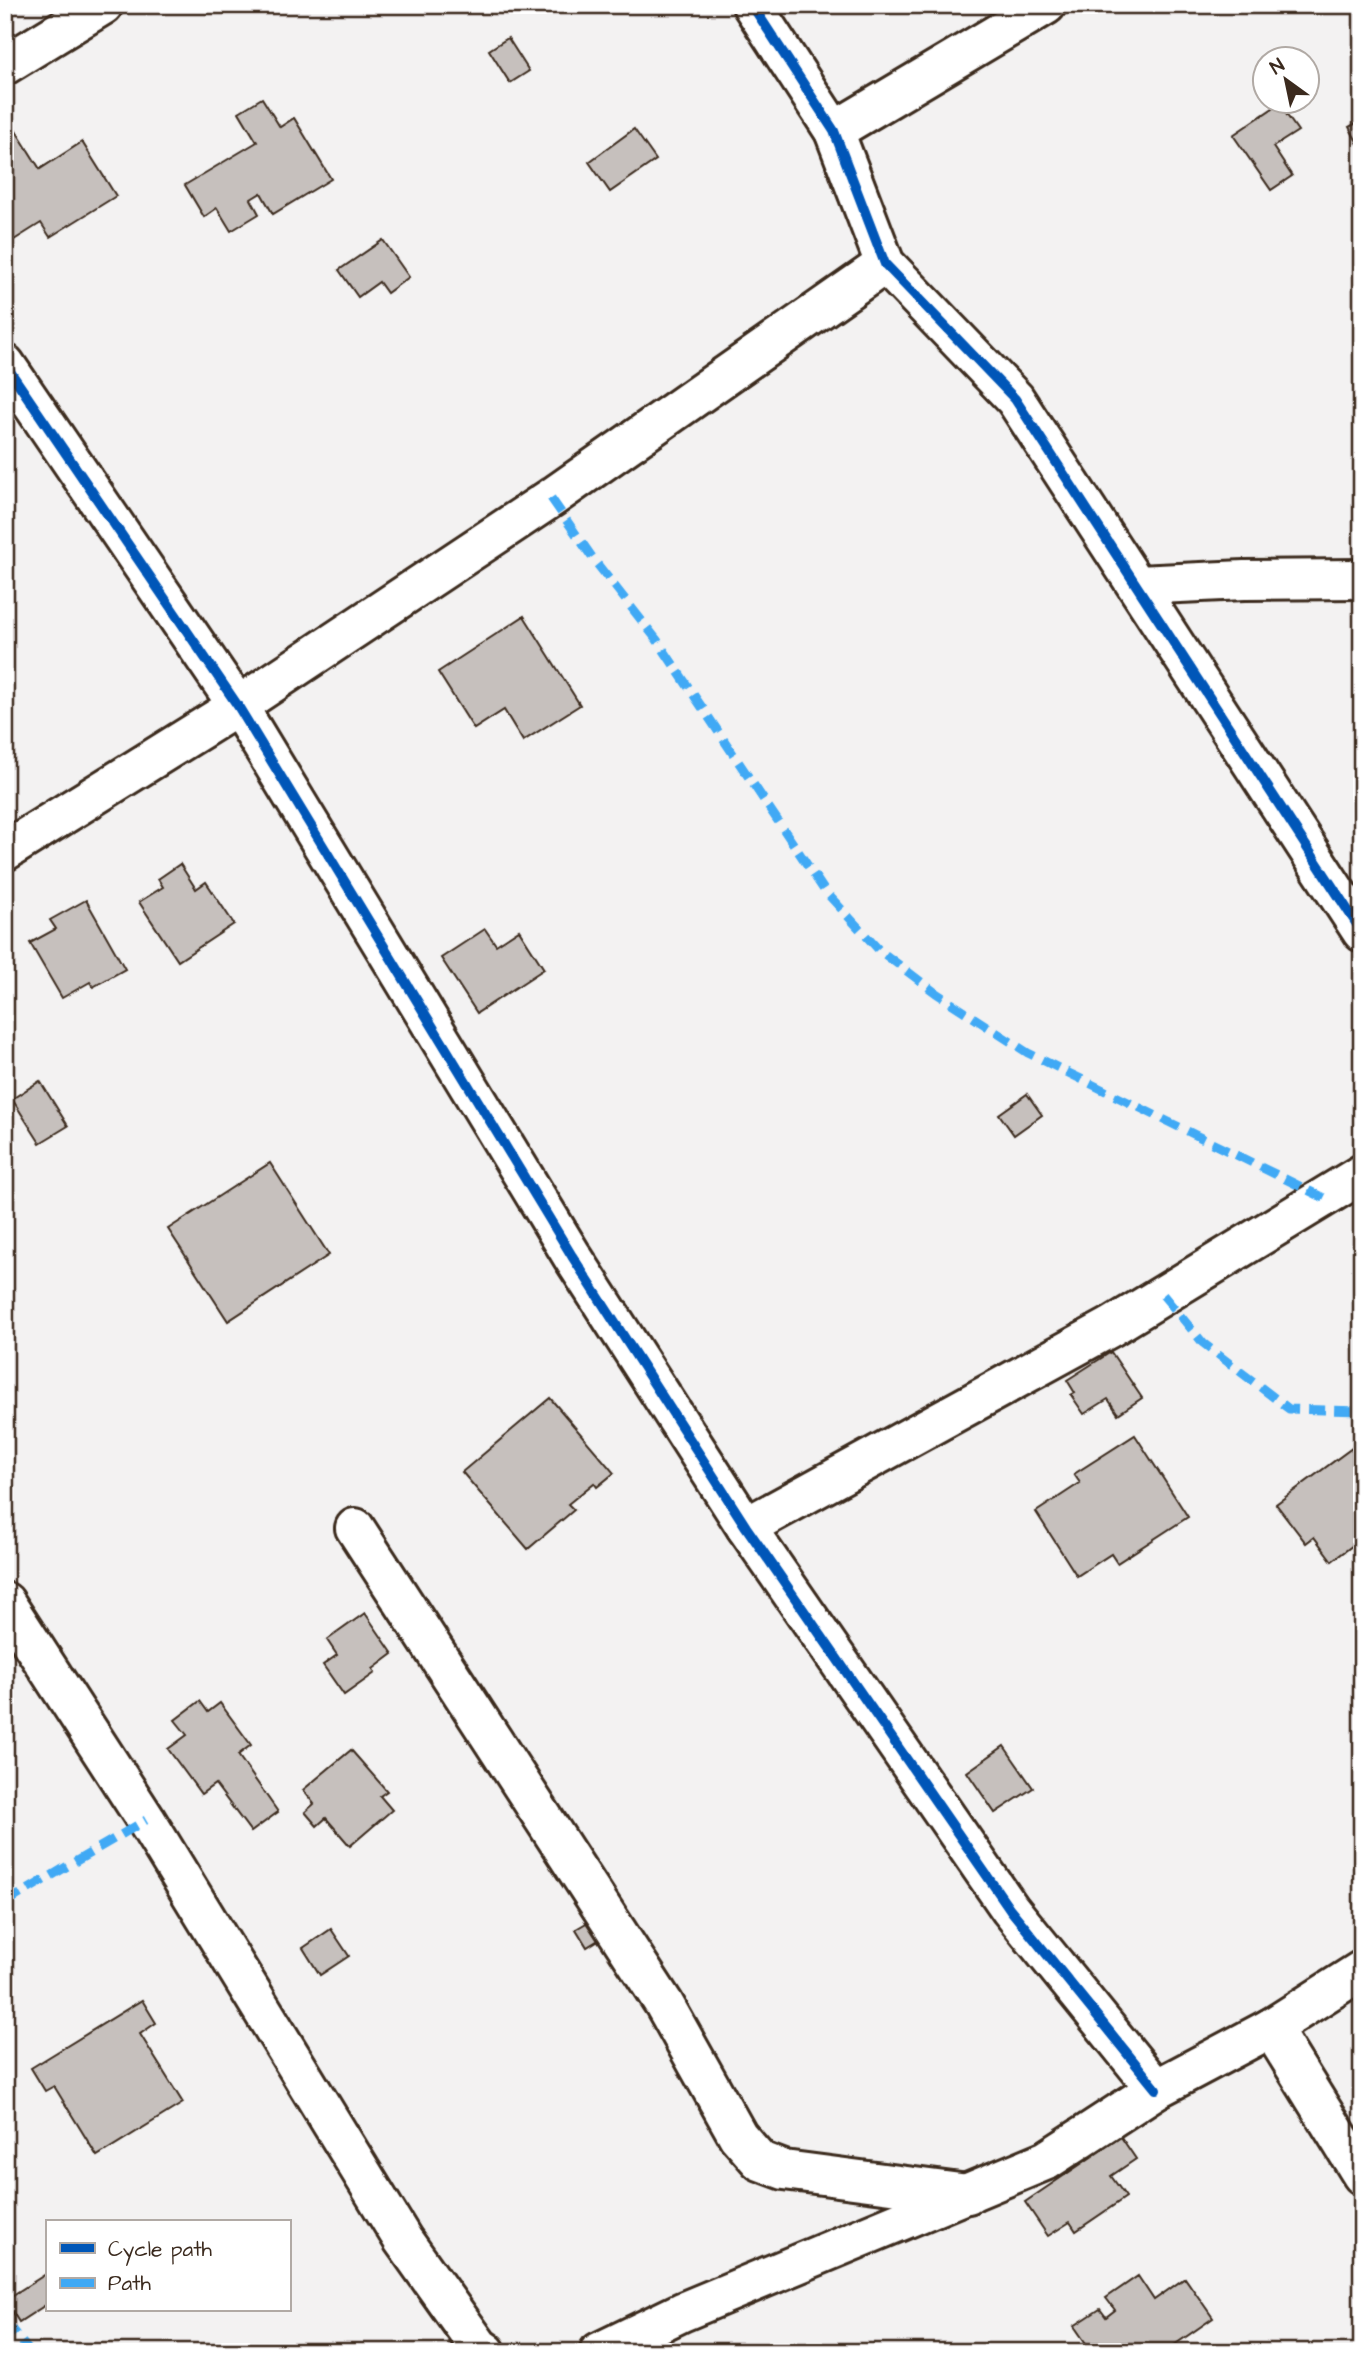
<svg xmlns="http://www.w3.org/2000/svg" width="1367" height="2357" font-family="'Architects Daughter',sans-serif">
  <rect width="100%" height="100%" fill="#f3f2f2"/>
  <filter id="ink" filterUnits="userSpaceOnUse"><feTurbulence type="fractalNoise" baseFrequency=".0143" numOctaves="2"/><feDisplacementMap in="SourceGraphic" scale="14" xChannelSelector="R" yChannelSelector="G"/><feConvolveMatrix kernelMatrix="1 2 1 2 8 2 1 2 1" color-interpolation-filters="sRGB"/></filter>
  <g filter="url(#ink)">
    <g fill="#c6c0bd" stroke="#3b2a1e" stroke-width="2">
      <path d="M508 38 529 71 510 83 489 50Z"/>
      <path d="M262 98 280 127 294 118 331 179 273 214 261 193 251 199 259 214 231 231 217 208 204 217 185 185 257 142 239 112Z"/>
      <path d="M1279 104 1298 131 1273 147 1292 176 1271 190 1233 135Z"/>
      <path d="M1362 120V151L1349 127Z"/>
      <path d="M634 129 656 160 610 192 589 162Z"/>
      <path d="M16 131 40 169 82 142 116 196 50 237 41 223 6 245 5 138Z"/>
      <path d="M383 240 409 277 387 293 379 282 358 297 339 270Z"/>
      <path d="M524 616 580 705 523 741 504 710 474 729 438 672Z"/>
      <path d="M180 864 196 889 206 882 234 924 178 961 139 902 163 887 158 879Z"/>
      <path d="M86 900 125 969 93 987 90 982 62 998 30 943 56 929 50 920Z"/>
      <path d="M485 929 496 945 519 930 544 969 477 1013 441 958Z"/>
      <path d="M40 1081 68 1126 40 1143 12 1099Z"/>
      <path d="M1027 1094 1042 1115 1014 1135 999 1114Z"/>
      <path d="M270 1163 329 1255 228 1321 168 1229Z"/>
      <path d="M1111 1352 1142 1398 1118 1414 1108 1399 1084 1414 1071 1395 1075 1393 1067 1380Z"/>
      <path d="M550 1398 614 1473 597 1487 594 1483 568 1504 574 1510 528 1549 462 1472Z"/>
      <path d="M1135 1435 1188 1517 1117 1563 1111 1554 1077 1576 1036 1512 1080 1483 1074 1474Z"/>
      <path d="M1352 1448 1362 1461V1524L1354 1529 1361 1539 1332 1561 1314 1537 1306 1543 1276 1504Z"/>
      <path d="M365 1613 393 1654 373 1669 375 1673 344 1695 323 1665 337 1655 327 1640Z"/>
      <path d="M200 1701 208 1712 220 1703 251 1745 238 1755 278 1812 251 1832 215 1784 201 1794 168 1749 187 1735 175 1720Z"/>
      <path d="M1004 1746 1033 1788 995 1813 967 1772Z"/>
      <path d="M351 1750 387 1791 380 1796 392 1810 350 1846 326 1818 317 1826 305 1812 314 1804 303 1790Z"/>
      <path d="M588 1922 600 1939 587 1947 576 1929Z"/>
      <path d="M331 1929 349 1956 320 1975 303 1948Z"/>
      <path d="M142 2000 156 2023 140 2034 183 2103 97 2156 54 2086 45 2091 31 2068Z"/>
      <path d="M1121 2137 1136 2159 1111 2176 1126 2197 1076 2231 1070 2222 1048 2236 1025 2202Z"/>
      <path d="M46 2274 47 2304 19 2322 5 2300Z"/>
      <path d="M1138 2276 1154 2300 1185 2278 1213 2318 1170 2348 1173 2352H1092L1074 2326 1100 2309 1106 2317 1115 2310 1106 2298Z"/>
    </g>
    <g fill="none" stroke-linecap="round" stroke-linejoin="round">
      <g stroke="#3b2a1e" stroke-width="44">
        <g id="street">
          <path d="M752 5 834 131 885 264 1015 399 1362 932"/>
          <path d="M5 65 103 5"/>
          <path d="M834 131 1046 5"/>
          <path d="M5 364 238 706 572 1256 746 1527 1010 1909 1156 2089"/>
          <path d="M1137 585 1244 580 1362 579"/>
          <path d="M5 851 238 706 551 498 885 264"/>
          <path d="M746 1527 1111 1327 1362 1174"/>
          <path d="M355 1528 664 2004 738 2136 760 2161 784 2170 968 2194"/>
          <path d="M5 1602 146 1820 403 2240 479 2347 486 2352"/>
          <path d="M1271 2028 1362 2175"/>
          <path d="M599 2352 682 2312 1047 2160 1156 2089 1271 2028 1362 1970"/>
        </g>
      </g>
      <use href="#street" stroke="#fff" stroke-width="38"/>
      <g stroke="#3fa9f5" stroke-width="9" stroke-dasharray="18 9" stroke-linecap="butt">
        <path d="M551 498 594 560 657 640 824 890 879 950 936 993 1028 1053 1324 1198"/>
        <path d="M1163 1295 1203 1343 1289 1409 1362 1411"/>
        <path d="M5 1903 146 1820"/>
        <path d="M5 2321 30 2352"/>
      </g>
      <g stroke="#fff" stroke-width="15">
        <g id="cycleway">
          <path d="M752 5 834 131 885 264 1015 399 1362 932"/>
          <path d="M5 364 238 706 572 1256 746 1527 1010 1909 1156 2089"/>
        </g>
      </g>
      <use href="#cycleway" stroke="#0057b8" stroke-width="10"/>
    </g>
  </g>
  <rect width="1367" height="2357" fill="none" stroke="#fff" stroke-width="28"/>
  <rect x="14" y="14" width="1339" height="2329" fill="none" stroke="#3b2a1e" stroke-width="2.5" filter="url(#ink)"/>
  <rect x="46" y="2220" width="245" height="91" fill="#ffffff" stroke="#b1aaa5" stroke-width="2"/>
  <rect x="60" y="2243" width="35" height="10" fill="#0057b8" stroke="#b1aaa5" stroke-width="2"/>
  <text x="108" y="2256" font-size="21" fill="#3b2a1e">Cycle path</text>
  <rect x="60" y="2278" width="35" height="10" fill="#3fa9f5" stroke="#b1aaa5" stroke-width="2"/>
  <text x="108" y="2290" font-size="21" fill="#3b2a1e">Path</text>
  <g transform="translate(1286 80) rotate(327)"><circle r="33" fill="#ffffff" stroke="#b1aaa5" stroke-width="2"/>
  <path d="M0-5L12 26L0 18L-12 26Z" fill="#3b2a1e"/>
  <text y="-10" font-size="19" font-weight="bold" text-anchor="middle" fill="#3b2a1e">N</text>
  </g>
</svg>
